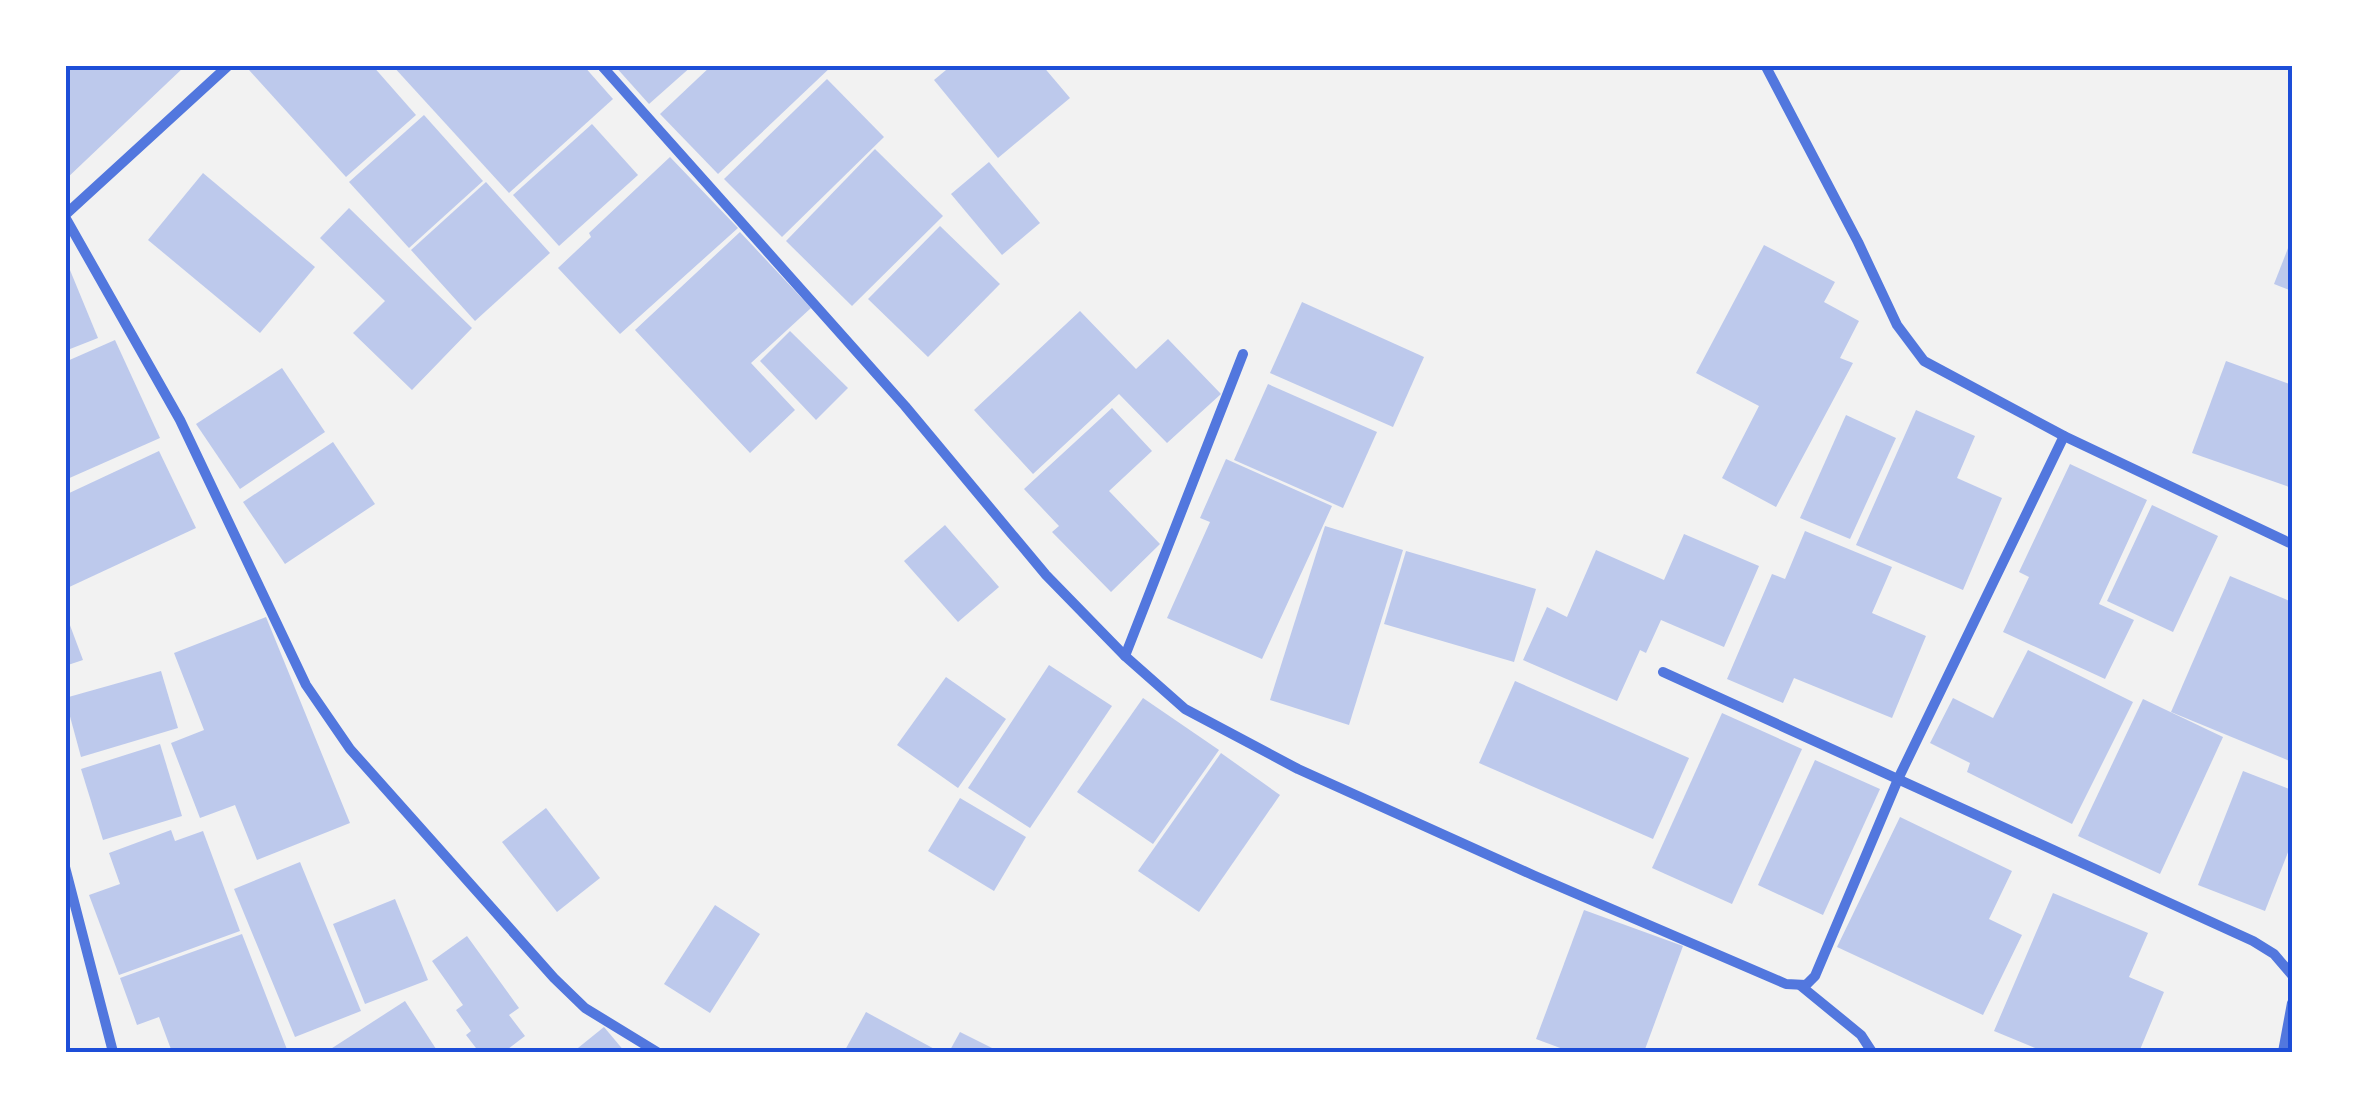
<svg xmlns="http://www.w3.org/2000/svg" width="2357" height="1117" font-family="Inter,sans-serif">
  <rect width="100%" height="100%" fill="#f2f2f2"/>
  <g fill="#bdc9ec">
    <path d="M65 65H182L184 67 65 180Z"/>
    <path d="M255 65H372L416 115 346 177 249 70Z"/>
    <path d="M392 65H583L613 99 509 193Z"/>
    <path d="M614 65H693L649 104Z"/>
    <path d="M712 65H833L718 174 660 114Z"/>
    <path d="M952 65H1042L1070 98 998 158 934 80Z"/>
    <path d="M827 79 884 137 782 237 724 179Z"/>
    <path d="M424 115 483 181 409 248 349 182Z"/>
    <path d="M592 124 638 175 559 246 513 195Z"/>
    <path d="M875 149 943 216 852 306 786 241Z"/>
    <path d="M670 157 738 228 620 334 558 268 591 237 589 233Z"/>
    <path d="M989 162 1040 223 1002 255 951 194Z"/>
    <path d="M203 173 315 267 260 333 148 240Z"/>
    <path d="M486 182 550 253 475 321 411 250Z"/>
    <path d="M349 208 472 328 412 390 353 333 385 301 320 238Z"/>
    <path d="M940 226 1000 284 928 357 868 299Z"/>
    <path d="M740 232 811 308 751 363 795 410 750 453 635 330Z"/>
    <path d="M2292 238V291L2274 284Z"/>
    <path d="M1764 245 1835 282 1824 302 1859 321 1840 358 1853 363 1776 507 1722 478 1759 406 1696 373Z"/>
    <path d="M65 258 98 338 65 351Z"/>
    <path d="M1302 302 1424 357 1393 427 1270 373Z"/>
    <path d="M1080 311 1136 369 1168 339 1221 394 1167 443 1119 394 1033 474 974 410Z"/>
    <path d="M790 331 848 388 816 420 760 361Z"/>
    <path d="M115 340 160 438 65 480V362Z"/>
    <path d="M2226 361 2292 385V488L2192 453Z"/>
    <path d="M282 368 325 432 240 489 196 424Z"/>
    <path d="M1268 384 1377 432 1343 508 1234 460Z"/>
    <path d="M1112 408 1152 451 1109 491 1160 544 1111 592 1052 532 1059 526 1024 489Z"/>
    <path d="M1916 410 1975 436 1957 478 2002 498 1963 590 1856 545Z"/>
    <path d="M1846 415 1896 438 1850 539 1800 518Z"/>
    <path d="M333 442 375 504 285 564 243 502Z"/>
    <path d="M159 451 196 528 65 589V495Z"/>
    <path d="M1226 459 1332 506 1262 659 1167 618 1210 522 1200 518Z"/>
    <path d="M2070 464 2147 500 2099 604 2134 620 2105 679 2003 632 2029 577 2019 572Z"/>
    <path d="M2152 505 2218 536 2173 632 2107 601Z"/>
    <path d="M945 525 999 587 958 622 904 561Z"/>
    <path d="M1325 526 1403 550 1349 725 1270 700Z"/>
    <path d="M1805 531 1892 567 1872 613 1926 636 1892 718 1794 678 1783 703 1727 679 1772 574 1785 579Z"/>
    <path d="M1684 534 1759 566 1724 647 1661 620 1646 653 1640 650 1617 701 1523 660 1547 607 1567 617 1596 550 1664 580Z"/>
    <path d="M1406 551 1536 589 1514 662 1384 624Z"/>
    <path d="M2230 576 2292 602V762L2171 712Z"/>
    <path d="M65 612 83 660 65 666Z"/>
    <path d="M266 617 350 823 257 860 235 805 200 818 171 743 204 730 174 653Z"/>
    <path d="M2028 650 2133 702 2072 824 1967 772 1970 763 1930 743 1953 698 1993 718Z"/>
    <path d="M1049 665 1112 706 1030 828 968 788Z"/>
    <path d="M161 671 178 728 81 757 65 698Z"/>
    <path d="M946 677 1006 719 958 788 897 745Z"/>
    <path d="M1515 681 1689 758 1653 839 1479 763Z"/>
    <path d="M1143 698 1219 750 1153 844 1077 792Z"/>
    <path d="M2143 699 2223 737 2160 874 2078 836Z"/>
    <path d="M1722 713 1802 749 1732 904 1652 868Z"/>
    <path d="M160 744 182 816 103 840 81 769Z"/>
    <path d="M1221 753 1280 795 1199 912 1138 871Z"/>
    <path d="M1815 760 1880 789 1823 915 1758 885Z"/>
    <path d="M2243 771 2292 790V842L2265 911 2198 885Z"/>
    <path d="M960 798 1026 837 994 891 928 851Z"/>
    <path d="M546 808 600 878 557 912 502 842Z"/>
    <path d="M1900 817 2012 871 1989 919 2022 935 1983 1015 1837 947Z"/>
    <path d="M171 830 175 841 203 831 240 931 119 975 89 895 120 884 109 853Z"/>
    <path d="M300 862 361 1011 295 1037 234 889Z"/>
    <path d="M2053 893 2148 933 2129 977 2164 992 2139 1052H2045L1994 1031Z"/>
    <path d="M395 899 428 980 365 1004 333 924Z"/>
    <path d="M715 905 760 934 710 1013 664 984Z"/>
    <path d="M1584 910 1683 946 1644 1052H1571L1536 1039Z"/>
    <path d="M242 934 288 1052H172L159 1017 137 1025 120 978Z"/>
    <path d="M467 936 519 1008 509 1015 525 1036 504 1052H479L466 1035 471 1031 456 1010 463 1005 432 961Z"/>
    <path d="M405 1001 438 1052H326Z"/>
    <path d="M866 1012 940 1052H844Z"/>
    <path d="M604 1027 625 1052H573Z"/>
    <path d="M960 1032 1000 1052H949Z"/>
  </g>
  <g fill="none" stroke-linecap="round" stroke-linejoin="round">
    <g stroke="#5277de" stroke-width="10">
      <path d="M601 65 905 406 1046 575 1125 656 1185 709 1298 769 1535 876 1786 984 1806 985 1815 976 1899 777 2064 436"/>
      <path d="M1765 65 1858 242 1897 325 1924 361 2064 436 2292 544"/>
      <path d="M65 215 229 65"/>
      <path d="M65 217 180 420 306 685 350 749 554 978 585 1008 657 1052"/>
      <path d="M1125 656 1243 354"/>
      <path d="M1663 672 2253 941 2274 954 2292 975"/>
      <path d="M65 867 113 1052"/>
      <path d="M1801 986 1861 1035 1872 1052"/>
      <path d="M2283 1052 2292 1003"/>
    </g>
  </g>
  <rect width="2357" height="1117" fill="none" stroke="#ffffff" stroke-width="135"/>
  <rect x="68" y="68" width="2222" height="982" fill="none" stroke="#1d4ed8" stroke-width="4"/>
</svg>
